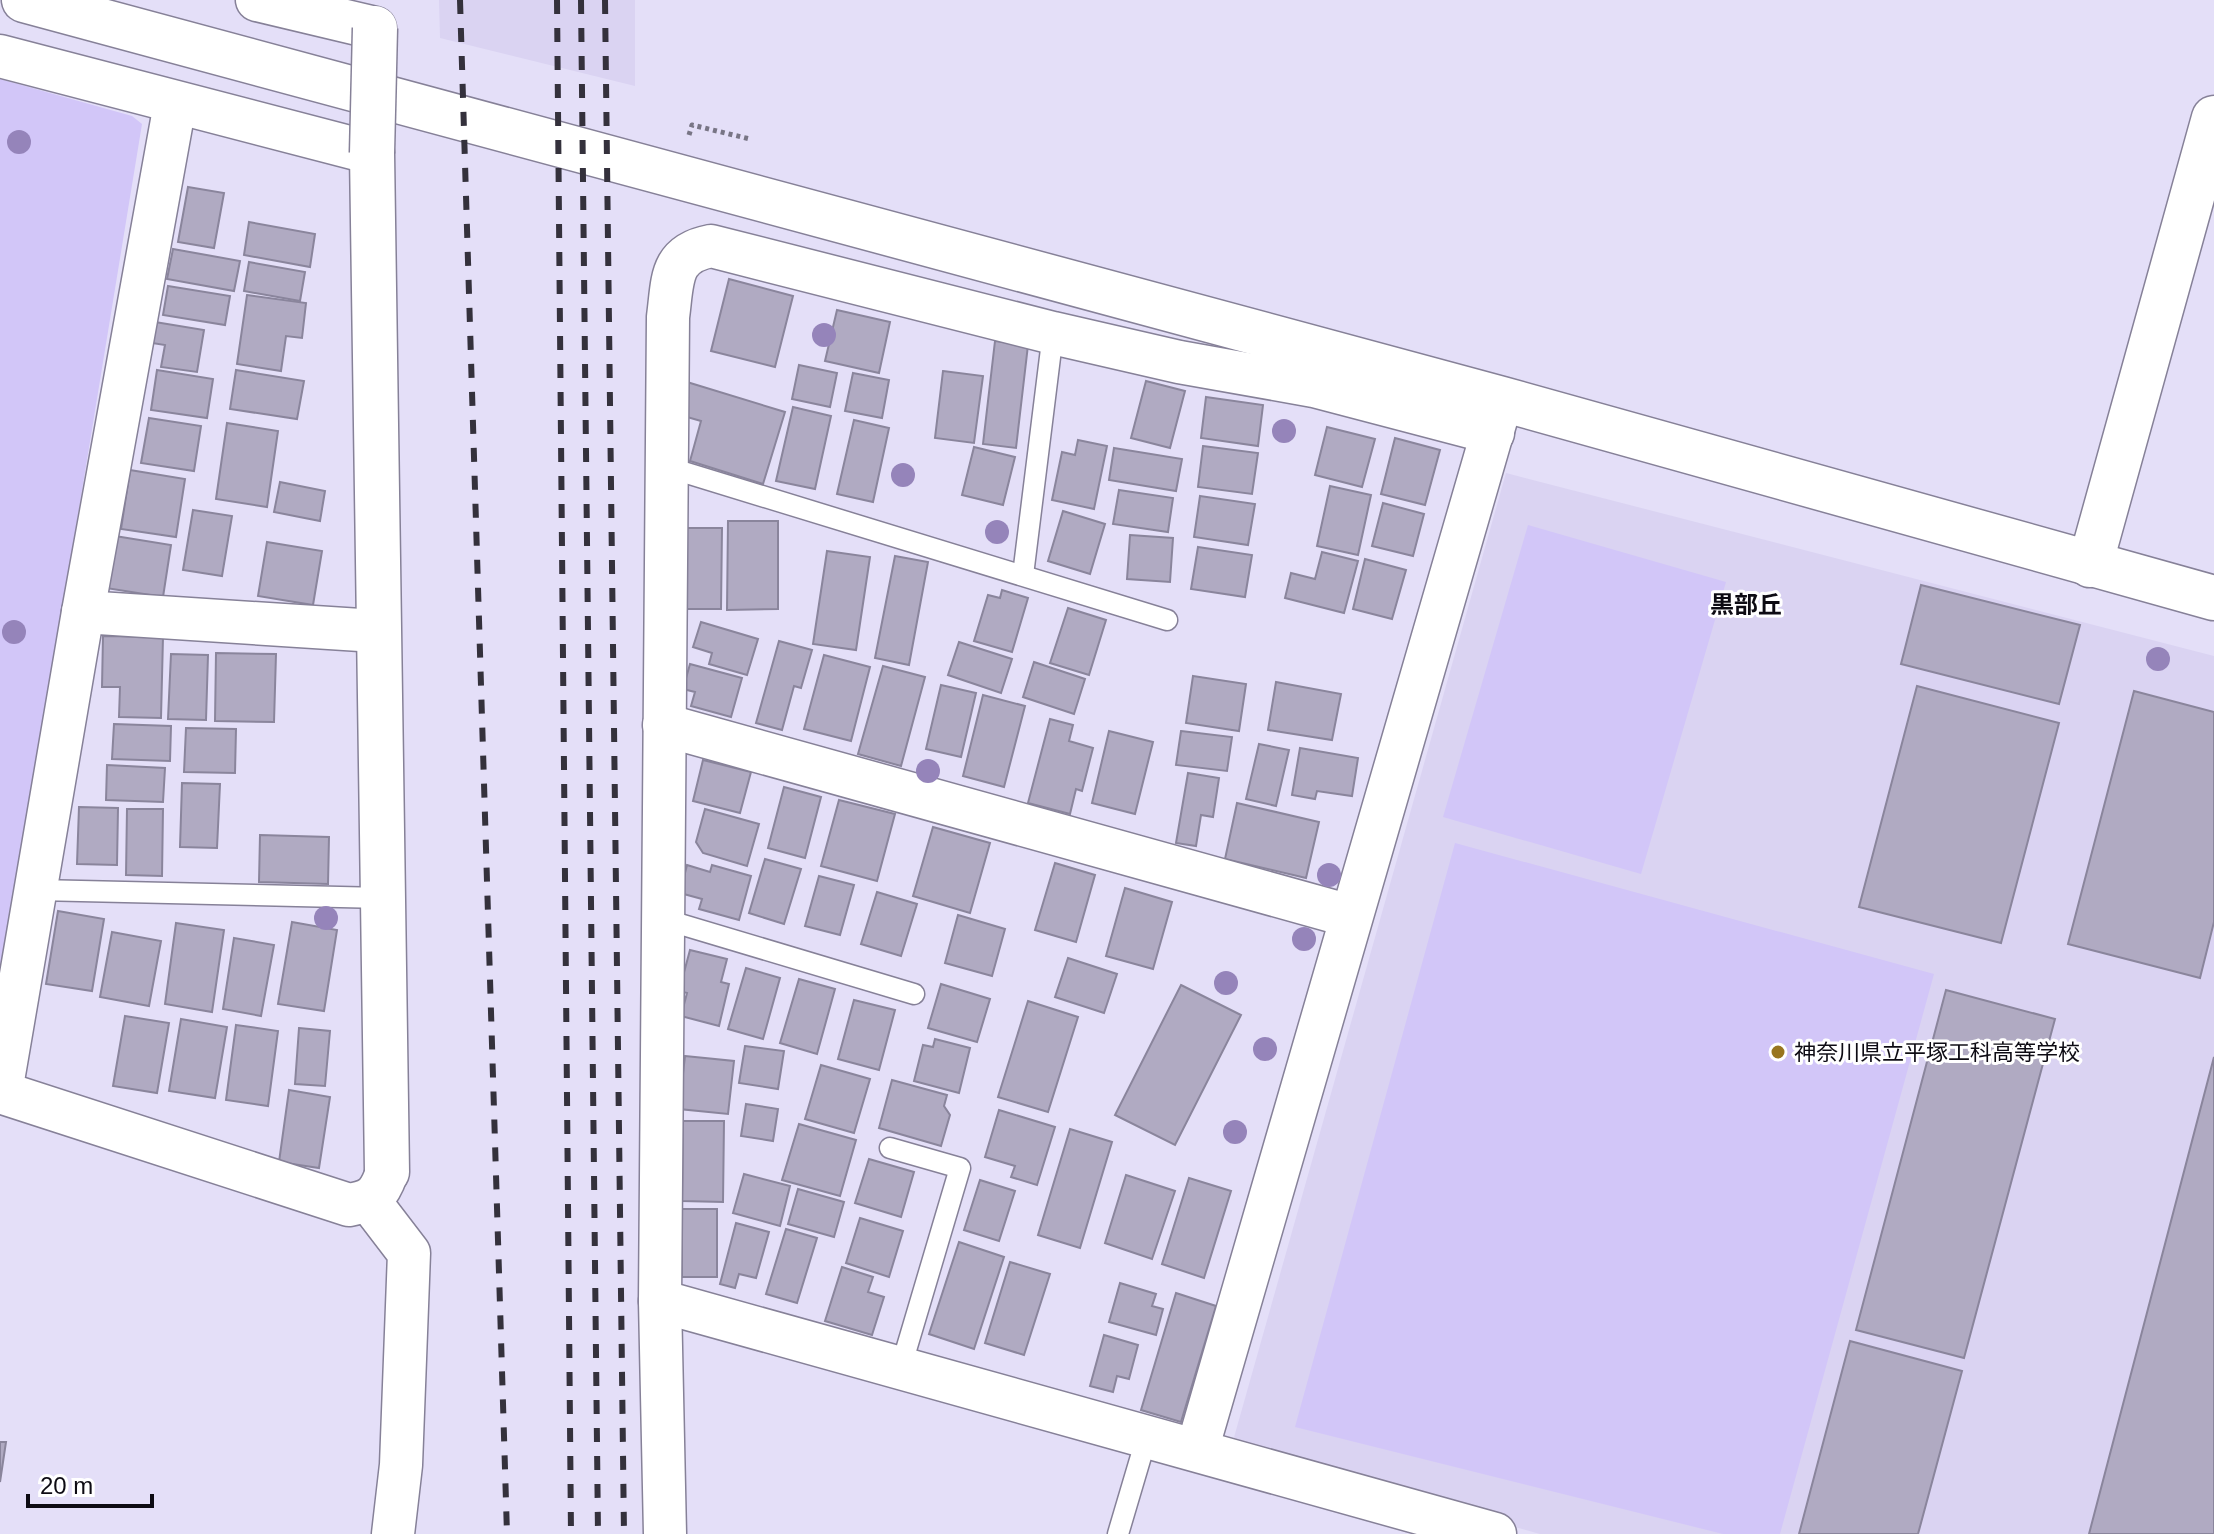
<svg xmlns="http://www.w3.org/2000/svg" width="2214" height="1534" font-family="Helvetica,'Noto Sans JP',sans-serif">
  <rect width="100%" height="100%" fill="#e4dff8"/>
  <g fill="#dad3f2">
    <path d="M439 0H635V86L440 38Z"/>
    <path d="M1506 473 2214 656V1534H1540L1231 1448Z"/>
  </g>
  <g fill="#d2c6f8">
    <path d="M0 79 132 116 142 124 0 991Z"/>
    <path d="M1528 525 1726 582 1641 874 1443 817Z"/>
    <path d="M1455 843 1934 974 1780 1534H1723L1295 1427Z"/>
  </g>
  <g fill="#b0aac2" stroke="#8a859c" stroke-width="2">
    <path d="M188 187 224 193 214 248 178 242Z"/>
    <path d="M249 222 315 234 310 267 244 255Z"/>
    <path d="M173 249 240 261 234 291 167 279Z"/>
    <path d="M249 262 305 272 300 301 244 291Z"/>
    <path d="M729 279 793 296 775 367 711 351Z"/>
    <path d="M168 286 230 296 225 325 163 315Z"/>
    <path d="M247 295 306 303 302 338 286 336 281 371 237 364Z"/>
    <path d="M837 310 890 322 879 373 825 361Z"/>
    <path d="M155 322 204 330 197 372 161 367 165 345 152 343Z"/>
    <path d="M995 341 1028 345 1016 448 983 444Z"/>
    <path d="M799 365 837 373 830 407 792 399Z"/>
    <path d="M157 370 213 379 207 418 151 410Z"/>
    <path d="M236 370 304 381 297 419 230 409Z"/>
    <path d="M943 371 983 376 974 443 935 438Z"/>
    <path d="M853 373 889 380 882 418 845 411Z"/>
    <path d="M1146 381 1185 391 1170 448 1131 438Z"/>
    <path d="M687 382 785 412 763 484 690 461 701 421 687 417Z"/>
    <path d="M1206 397 1263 405 1258 446 1201 438Z"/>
    <path d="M793 407 831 416 815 489 776 481Z"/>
    <path d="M149 418 201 426 194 471 141 463Z"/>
    <path d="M854 420 889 428 873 502 837 494Z"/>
    <path d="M227 423 278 431 267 507 216 499Z"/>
    <path d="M1327 427 1375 439 1362 487 1315 475Z"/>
    <path d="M1395 438 1440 450 1425 505 1381 494Z"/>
    <path d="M1078 440 1107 446 1094 509 1052 500 1062 452 1075 455Z"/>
    <path d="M1203 446 1258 453 1252 494 1198 487Z"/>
    <path d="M974 447 1015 457 1003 505 962 495Z"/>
    <path d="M1114 448 1182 459 1176 491 1109 480Z"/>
    <path d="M130 470 185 479 176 537 121 529Z"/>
    <path d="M280 482 325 491 320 521 274 512Z"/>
    <path d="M1330 486 1371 495 1358 555 1317 546Z"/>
    <path d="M1119 490 1173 498 1168 532 1113 524Z"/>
    <path d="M1200 496 1255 504 1248 545 1194 537Z"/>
    <path d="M1383 503 1424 514 1413 556 1372 546Z"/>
    <path d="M193 510 232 516 222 576 183 570Z"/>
    <path d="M1063 511 1105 524 1090 574 1048 561Z"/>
    <path d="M728 521H778V609L727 610Z"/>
    <path d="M686 528H722L721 609H685Z"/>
    <path d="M1130 535 1173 538 1170 582 1127 579Z"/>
    <path d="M115 536 171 545 163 597 106 588Z"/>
    <path d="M267 542 322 551 313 605 258 596Z"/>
    <path d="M1198 547 1252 555 1245 597 1191 589Z"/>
    <path d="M827 551 870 557 856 650 813 644Z"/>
    <path d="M1322 552 1358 561 1344 613 1285 598 1291 573 1315 579Z"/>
    <path d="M895 556 928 562 909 665 875 658Z"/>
    <path d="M1365 559 1406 570 1392 619 1353 609Z"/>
    <path d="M1921 585 2080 625 2059 704 1901 664Z"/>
    <path d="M1002 590 1028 598 1012 652 974 641 988 595 1000 598Z"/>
    <path d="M1068 608 1106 620 1089 675 1050 663Z"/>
    <path d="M701 622 758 639 747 675 709 664 712 653 693 647Z"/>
    <path d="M103 636 163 637 161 718 119 717 120 687H102Z"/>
    <path d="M779 641 812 650 801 688 794 686 782 730 756 723Z"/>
    <path d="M959 642 1012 659 1001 693 948 675Z"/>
    <path d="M216 653 276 654 274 722 215 721Z"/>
    <path d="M171 654 208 655 206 720 168 719Z"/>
    <path d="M824 655 870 667 851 741 804 729Z"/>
    <path d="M1034 662 1085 679 1074 714 1023 697Z"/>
    <path d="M690 664 742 678 731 717 691 706 695 692 683 689Z"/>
    <path d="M883 666 925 677 901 766 858 754Z"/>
    <path d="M1193 676 1246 684 1239 731 1186 723Z"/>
    <path d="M1276 682 1341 694 1332 740 1268 730Z"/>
    <path d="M941 685 976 693 961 757 926 749Z"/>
    <path d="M1917 686 2059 723 2001 943 1859 907Z"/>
    <path d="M2134 691 2214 712V922L2200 978 2068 944Z"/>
    <path d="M983 695 1025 706 1004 787 963 776Z"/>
    <path d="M1050 719 1073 725 1069 741 1093 748 1082 791 1076 789 1070 814 1028 803Z"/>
    <path d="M114 724 171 726 170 761 112 759Z"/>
    <path d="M186 728 236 729 235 773 184 772Z"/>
    <path d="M1109 731 1153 742 1135 814 1092 803Z"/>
    <path d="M1181 731 1232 737 1227 771 1176 765Z"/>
    <path d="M1259 744 1289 750 1276 806 1246 799Z"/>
    <path d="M1300 748 1358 758 1352 796 1317 791 1315 799 1292 795Z"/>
    <path d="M703 760 751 772 740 813 693 801Z"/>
    <path d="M107 765 165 768 163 802 106 800Z"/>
    <path d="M1188 773 1219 778 1213 817 1201 815 1196 846 1176 843Z"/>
    <path d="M182 783 220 784 217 848 180 847Z"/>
    <path d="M784 787 821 797 805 858 768 848Z"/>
    <path d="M839 800 895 814 877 881 821 866Z"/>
    <path d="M1237 803 1319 822 1306 878 1225 859Z"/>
    <path d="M79 807 118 808 117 865 77 864Z"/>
    <path d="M127 809H163L162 876 126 875Z"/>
    <path d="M705 809 759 824 747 866 703 853 696 842Z"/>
    <path d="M933 827 990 843 970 913 913 896Z"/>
    <path d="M260 835 329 837 328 884 259 882Z"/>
    <path d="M765 859 801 869 784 924 749 913Z"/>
    <path d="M1055 863 1095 875 1076 942 1035 930Z"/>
    <path d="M687 865 710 872 712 865 751 876 739 920 699 909 702 899 680 893Z"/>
    <path d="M819 876 854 885 840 935 805 926Z"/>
    <path d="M1125 888 1172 902 1153 969 1106 956Z"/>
    <path d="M877 892 917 904 901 956 861 944Z"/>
    <path d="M58 911 104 919 92 991 46 984Z"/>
    <path d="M958 915 1005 929 992 976 945 963Z"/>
    <path d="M292 922 337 930 324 1011 278 1004Z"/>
    <path d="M176 923 224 930 212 1012 165 1004Z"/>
    <path d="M112 932 161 941 149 1006 100 997Z"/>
    <path d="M234 938 274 945 261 1016 223 1009Z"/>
    <path d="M690 950 727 959 721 982 729 984 719 1026 681 1016 687 993 679 991Z"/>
    <path d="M1068 958 1117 974 1104 1013 1055 997Z"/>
    <path d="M746 968 780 978 763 1039 728 1029Z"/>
    <path d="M799 979 835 989 817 1054 780 1043Z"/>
    <path d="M941 984 990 999 977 1042 928 1028Z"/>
    <path d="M1181 985 1241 1015 1175 1145 1115 1115Z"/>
    <path d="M1946 990 2055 1019 1964 1358 1856 1330Z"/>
    <path d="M854 1000 895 1010 879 1070 838 1059Z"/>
    <path d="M1028 1001 1078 1017 1048 1112 998 1097Z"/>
    <path d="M125 1016 169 1023 157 1093 113 1086Z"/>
    <path d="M181 1019 227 1027 215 1098 169 1091Z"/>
    <path d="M236 1025 278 1031 268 1106 226 1100Z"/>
    <path d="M299 1028 330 1031 325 1086 295 1084Z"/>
    <path d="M935 1039 970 1048 959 1093 914 1081 923 1045 933 1047Z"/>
    <path d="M745 1046 784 1051 778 1089 739 1083Z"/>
    <path d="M685 1056 734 1061 728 1114 679 1109Z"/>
    <path d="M2214 1057V1534H2089Z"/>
    <path d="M821 1065 870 1079 854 1133 805 1119Z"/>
    <path d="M892 1080 947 1095 944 1106 950 1115 941 1146 879 1128Z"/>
    <path d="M289 1090 330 1097 319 1168 279 1162Z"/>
    <path d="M746 1104 778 1109 773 1141 741 1136Z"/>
    <path d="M999 1110 1055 1127 1037 1185 1011 1177 1015 1166 985 1157Z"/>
    <path d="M683 1121H724L723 1202 682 1201Z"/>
    <path d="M799 1124 856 1140 840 1196 782 1180Z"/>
    <path d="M1070 1129 1112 1142 1080 1248 1038 1235Z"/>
    <path d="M869 1159 914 1172 901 1217 855 1203Z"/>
    <path d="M744 1174 790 1186 780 1226 733 1213Z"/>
    <path d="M1126 1175 1175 1191 1152 1259 1105 1243Z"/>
    <path d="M1189 1178 1231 1191 1204 1278 1162 1264Z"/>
    <path d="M980 1180 1015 1191 999 1241 964 1230Z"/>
    <path d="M798 1189 844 1202 834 1237 788 1224Z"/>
    <rect x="682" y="1209" width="35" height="68"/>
    <path d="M860 1218 903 1231 889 1277 846 1263Z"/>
    <path d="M736 1223 769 1232 756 1278 739 1274 735 1288 720 1284Z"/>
    <path d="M786 1229 817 1238 797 1303 766 1294Z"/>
    <path d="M959 1242 1004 1257 974 1349 929 1334Z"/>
    <path d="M1010 1262 1050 1274 1024 1355 985 1343Z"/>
    <path d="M842 1267 873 1277 868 1292 884 1297 872 1335 825 1321Z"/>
    <path d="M1120 1283 1156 1294 1152 1306 1163 1309 1156 1335 1109 1322Z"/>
    <path d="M1176 1293 1216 1306 1181 1422 1141 1410Z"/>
    <path d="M1104 1335 1138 1345 1129 1379 1117 1376 1113 1392 1090 1386Z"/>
    <path d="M1850 1341 1962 1371 1918 1534H1799Z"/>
    <path d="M0 1442H6L0 1482Z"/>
  </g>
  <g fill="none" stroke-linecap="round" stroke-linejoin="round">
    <g stroke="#868198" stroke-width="23">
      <g id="lane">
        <path d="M667 467 1167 620"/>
        <path d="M1023 575 1053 333"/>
        <path d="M37 890 383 898"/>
        <path d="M663 919 914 994"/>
        <path d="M890 1148 960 1168 901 1367"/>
        <path d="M1118 1534 1147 1436"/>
      </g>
    </g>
    <g stroke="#868198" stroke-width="45">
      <g id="street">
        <path d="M257 0 375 28"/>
        <path d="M0 56 372 153"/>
        <path d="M83 612 376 631"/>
        <path d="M664 725 1350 916"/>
        <path d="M0 1092 349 1205C373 1201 379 1195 387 1172"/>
        <path d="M1 1092 83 612 175 104"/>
        <path d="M370 1202 409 1253 401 1465 393 1534"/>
        <path d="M660 1301 1495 1534"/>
        <path d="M1197 1450 1500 406"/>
        <path d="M665 1534 660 1301 668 317C673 280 669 254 711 246L1053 333 1179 362 1314 386 1493 433"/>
      </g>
    </g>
    <g stroke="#868198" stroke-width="47">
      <g id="secondary">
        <path d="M24 0 1502 399 2214 598"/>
        <path d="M372 153 387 1172"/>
        <path d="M2090 565 2214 118"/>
      </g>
    </g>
    <path stroke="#787585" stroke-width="5" stroke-dasharray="4 4" stroke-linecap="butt" d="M689 135 692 125 750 139"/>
    <use href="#lane" stroke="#fff" stroke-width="20"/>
    <use href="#street" stroke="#fff" stroke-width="42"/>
    <use href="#secondary" stroke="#fff" stroke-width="44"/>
    <g stroke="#34313c" stroke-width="6" stroke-dasharray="14 14" stroke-linecap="butt">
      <path d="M460 0 507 1534"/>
      <path d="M557 0 571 1534"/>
      <path d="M581 0 598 1534"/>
      <path d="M605 0 624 1534"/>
    </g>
    <g stroke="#868198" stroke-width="47" stroke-linecap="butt">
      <path id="secondary-bridge" d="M372 153 375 28"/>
    </g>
    <use href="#secondary-bridge" stroke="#fff" stroke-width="44"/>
  </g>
  <g fill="#9584ba">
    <circle cx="19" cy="142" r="12"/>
    <circle cx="824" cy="335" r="12"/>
    <circle cx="1284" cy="431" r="12"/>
    <circle cx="903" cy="475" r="12"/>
    <circle cx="997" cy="532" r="12"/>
    <circle cx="14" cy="632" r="12"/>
    <circle cx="2158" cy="659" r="12"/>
    <circle cx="928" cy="771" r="12"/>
    <circle cx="1329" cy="875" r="12"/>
    <circle cx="326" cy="918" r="12"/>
    <circle cx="1304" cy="939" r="12"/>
    <circle cx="1226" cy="983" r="12"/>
    <circle cx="1265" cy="1049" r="12"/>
    <circle cx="1235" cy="1132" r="12"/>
  </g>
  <circle fill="#98751f" stroke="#fff" stroke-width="3" cx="1778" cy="1052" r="8"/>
  <g text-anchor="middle" stroke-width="6" stroke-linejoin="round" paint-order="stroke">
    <g font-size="22" fill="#0d0b13" stroke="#fff" text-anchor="start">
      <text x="1794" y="1060">神奈川県立平塚工科高等学校</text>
    </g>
    <g font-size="24" font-weight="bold" fill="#0d0b13" stroke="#fff">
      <text x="1746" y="613">黒部丘</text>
    </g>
  </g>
  <path d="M28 1494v12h124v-12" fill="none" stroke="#0d0b13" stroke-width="4"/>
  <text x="40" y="1494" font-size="24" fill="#0d0b13" stroke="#ffffff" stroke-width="6" paint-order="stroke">20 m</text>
</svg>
